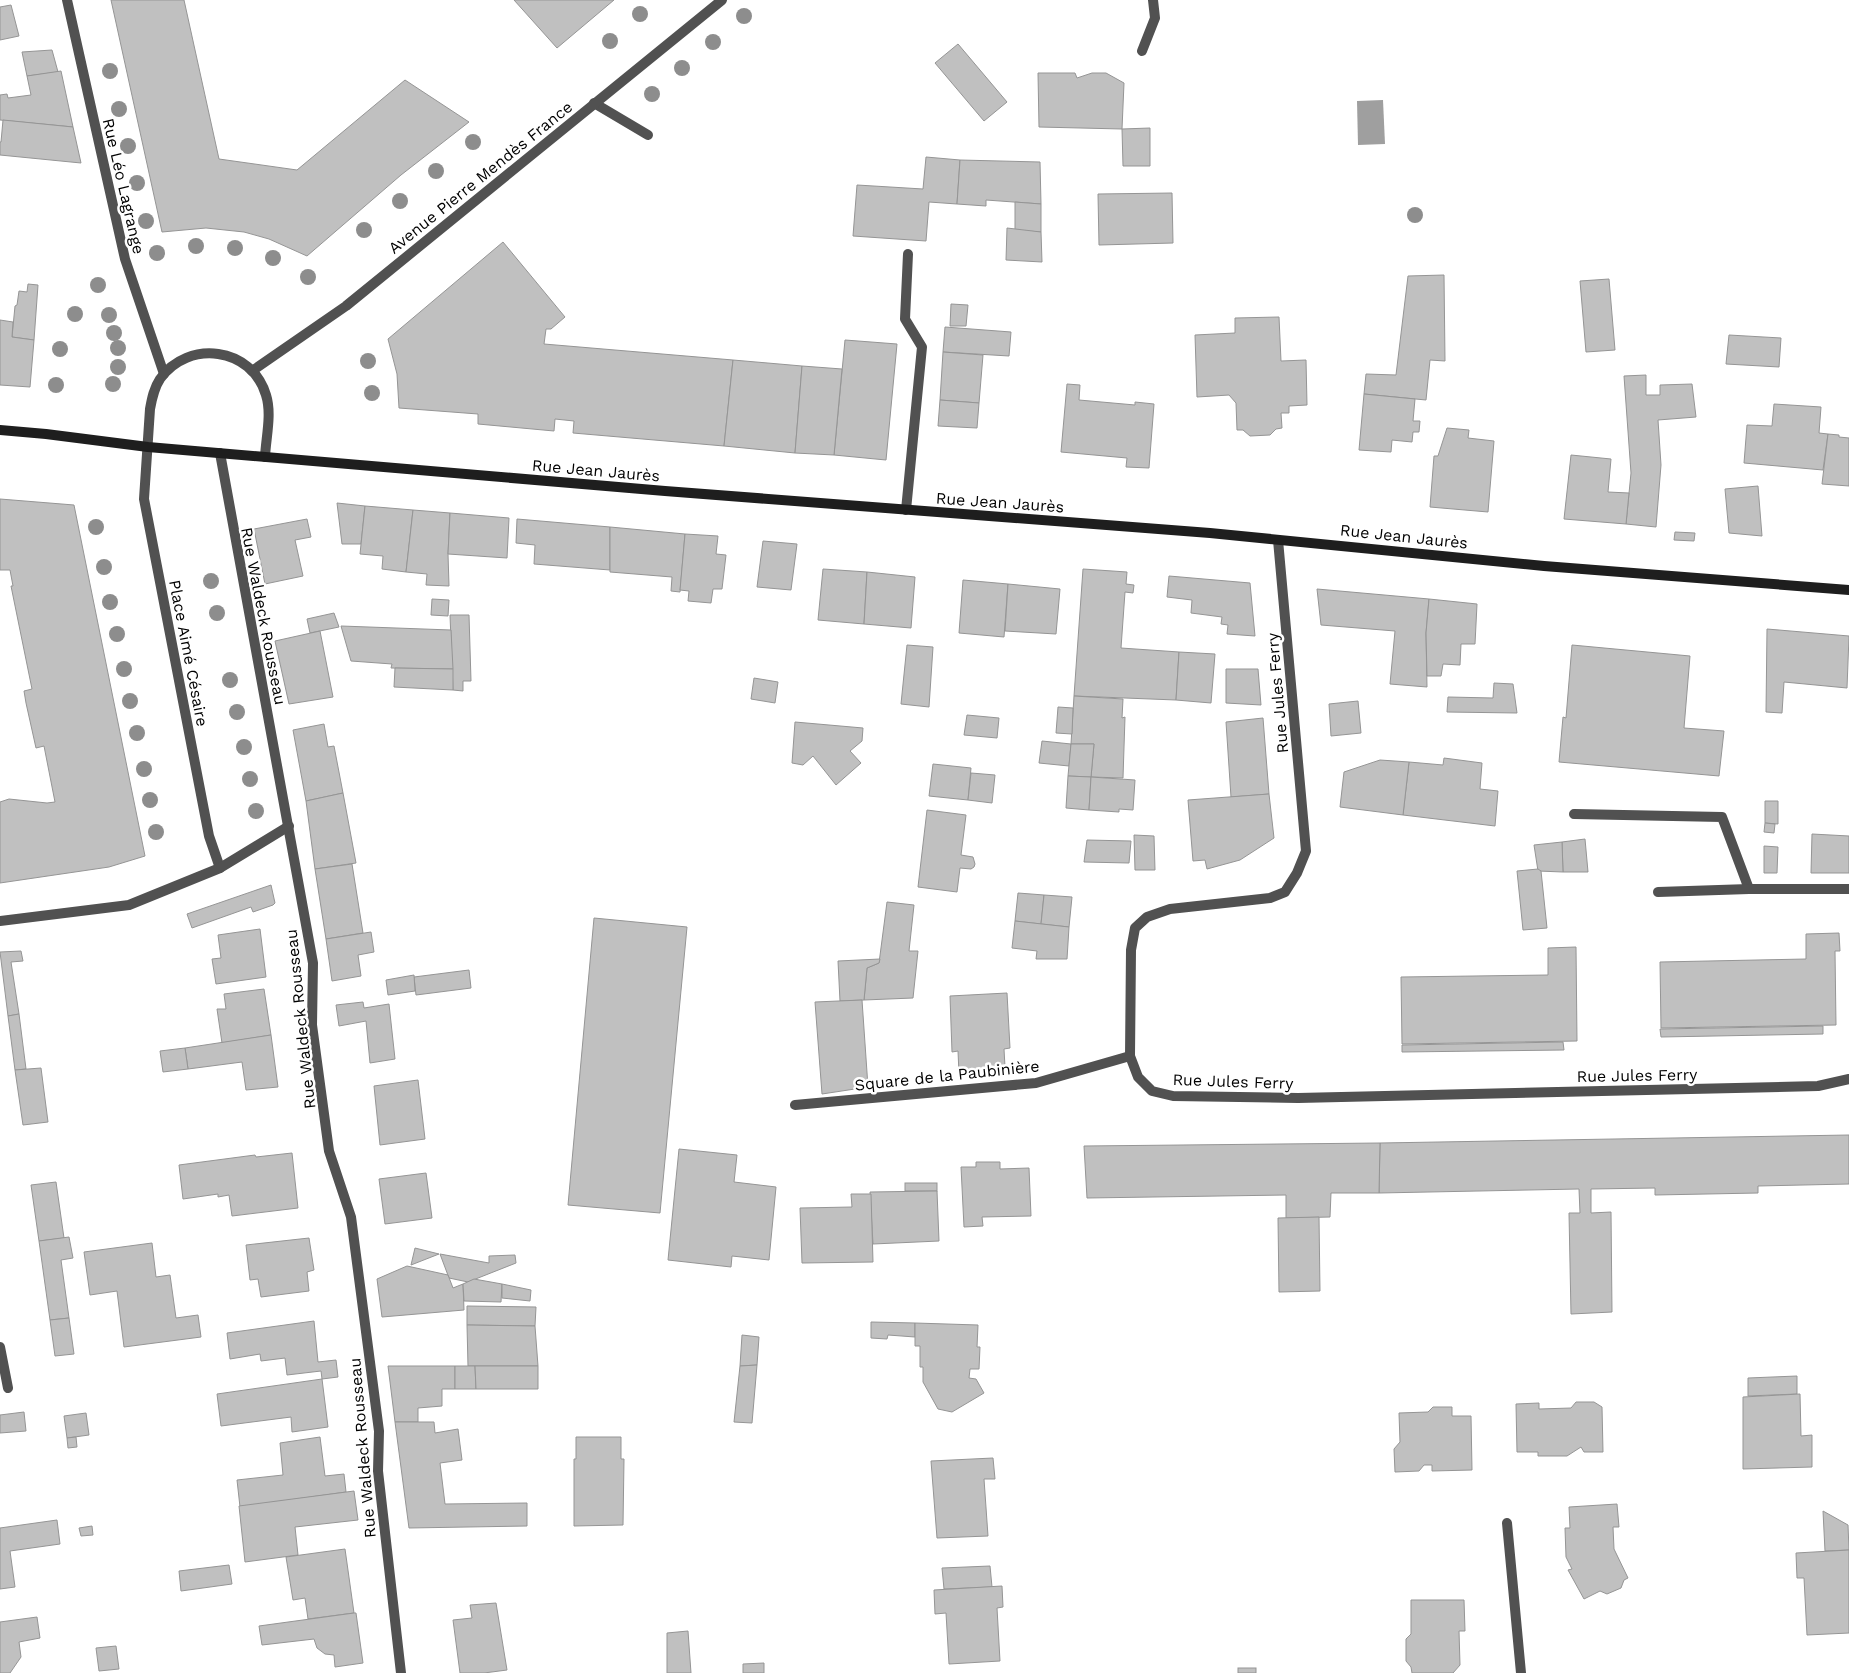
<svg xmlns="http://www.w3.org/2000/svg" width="1849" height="1673" font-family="'Work Sans',sans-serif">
  <rect width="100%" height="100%" fill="#fff"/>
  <path fill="#9f9f9f" d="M1383 100 1385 144 1358 145 1357 101Z"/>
  <g fill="#c0c0c0" stroke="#959595">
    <path d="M111 0H184L219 159 297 170 405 80 469 122 401 175 307 256 269 239 244 232 206 228 162 232Z"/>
    <path d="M514 0H614L557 48Z"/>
    <path d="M11 5 19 36 0 40V7Z"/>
    <path d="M958 44 1007 102 984 121 935 63Z"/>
    <path d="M52 50 58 72 27 76 22 52Z"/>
    <path d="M61 71 73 127 0 120V95L7 94 8 98 31 95 27 76Z"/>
    <path d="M1038 73H1075L1077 78 1092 73H1106L1124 83 1122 129 1039 127Z"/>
    <path d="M3 120 73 127 81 163 0 155V142H1Z"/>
    <path d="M1150 128V166H1123L1122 129Z"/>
    <path d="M926 157 960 160 957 204 929 202 926 241 853 236 857 185 923 189Z"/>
    <path d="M960 160 1040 162 1041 204 986 200V206L957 204Z"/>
    <path d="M1172 193 1173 243 1099 245 1098 194Z"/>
    <path d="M1015 202 1041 204V232L1015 230Z"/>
    <path d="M1007 228 1041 232 1042 262 1006 260Z"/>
    <path d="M503 242 565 317 551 329H546L544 344 733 360 724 446 573 433 574 421 555 419 554 431 478 424V414L399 408 397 374 388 339Z"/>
    <path d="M1444 275 1445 361 1430 360 1426 400 1364 394 1366 374 1396 375 1408 276Z"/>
    <path d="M1609 279 1615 350 1586 352 1580 281Z"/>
    <path d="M28 284 38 285 34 340 12 337 15 306 17 305 19 291 27 292Z"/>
    <path d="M951 304 968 305 966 326H950Z"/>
    <path d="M1279 317 1281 361 1306 360 1307 405 1289 406V413H1281L1282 428 1276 429 1270 435 1250 436 1243 430H1237L1236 403 1229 395 1197 397 1195 335 1235 333V318Z"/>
    <path d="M0 320 13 322 12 337 34 340 30 387 0 385Z"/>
    <path d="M945 327 1011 332 1009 356 943 352Z"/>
    <path d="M1729 335 1781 338 1779 367 1726 364Z"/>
    <path d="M845 340 897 344 886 460 834 455Z"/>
    <path d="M943 352 983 355 979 403 940 400Z"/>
    <path d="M733 360 802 366 795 453 724 446Z"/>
    <path d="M802 366 842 369 834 455 795 453Z"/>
    <path d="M1646 375V395H1660V385L1692 384 1696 417 1658 420 1661 465 1656 527 1626 524 1631 473 1624 376Z"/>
    <path d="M1067 384 1080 385 1079 400 1135 405V402L1154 404 1149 468 1126 467 1127 458 1061 452Z"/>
    <path d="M1364 394 1415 399 1413 421H1420L1419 432H1413L1412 442 1392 440 1391 452 1359 450Z"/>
    <path d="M940 400 979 403 977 428 938 426Z"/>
    <path d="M1774 404 1821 407 1819 433 1828 434 1823 470 1744 463 1747 425 1772 426Z"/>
    <path d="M1447 428 1469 430 1468 438 1494 441 1488 512 1430 507 1434 456H1438Z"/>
    <path d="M1828 434 1839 435V437L1849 438V486L1822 484Z"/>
    <path d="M1571 455 1611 459 1608 492 1629 493 1626 524 1564 519Z"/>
    <path d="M1758 486 1762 536 1729 533 1725 489Z"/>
    <path d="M0 499 74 505 145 856 109 867 0 883V802L9 799 47 803 55 802 44 746 36 748 26 703 24 691 32 689 11 586H13L10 570H0Z"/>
    <path d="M337 503 365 506 361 544H342Z"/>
    <path d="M365 506 413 510 406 572 382 569 383 556 360 554Z"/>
    <path d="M413 510 450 513 448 554 449 586 426 585 427 574 406 572Z"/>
    <path d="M450 513 509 518 507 558 448 554Z"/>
    <path d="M307 519 311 537 295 540 303 576 265 584 254 529Z"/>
    <path d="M517 519 610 527V570L534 564 535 545 516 543Z"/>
    <path d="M610 527 685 534 680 592 671 591 672 577 610 572Z"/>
    <path d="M1675 532 1695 533 1694 541 1674 540Z"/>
    <path d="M685 534 718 536 716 554 726 555 722 589H713L711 603 688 601 689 591 680 590Z"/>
    <path d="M763 541 797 544 791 590 757 587Z"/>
    <path d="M823 569 867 572 864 624 818 620Z"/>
    <path d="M1083 569 1127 572 1126 584 1134 585 1133 593 1125 592 1121 648 1179 652 1176 700 1074 696Z"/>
    <path d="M867 572 915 577 911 628 864 624Z"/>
    <path d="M1169 576 1250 583 1255 636 1227 634 1228 625 1221 624 1222 617 1191 613 1192 600 1167 597Z"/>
    <path d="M963 580 1008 584 1004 637 959 633Z"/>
    <path d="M1008 584 1060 589 1056 634 1005 631Z"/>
    <path d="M1317 589 1429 599 1426 633 1427 687 1390 684 1395 631 1321 625Z"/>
    <path d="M432 599 449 600 448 616 431 615Z"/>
    <path d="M1429 599 1477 604 1475 644H1461L1460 665 1443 664 1441 676H1427L1426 633Z"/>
    <path d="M334 613 339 627 310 633 307 619Z"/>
    <path d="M450 615H469L471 681H463V691L453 690Z"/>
    <path d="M341 626 451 630 453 669 391 668 392 664 351 661Z"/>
    <path d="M1767 629 1849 636 1847 688 1784 682 1782 713 1766 712Z"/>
    <path d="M320 631 333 697 289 704 275 641Z"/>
    <path d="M907 645 933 647 929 707 901 704Z"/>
    <path d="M1572 645 1690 656 1684 728 1724 731 1719 776 1559 762 1563 717 1566 718Z"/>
    <path d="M1179 652 1215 654 1211 703 1176 700Z"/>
    <path d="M395 668 453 669V690L394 687Z"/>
    <path d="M1226 669H1258L1261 705 1226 703Z"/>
    <path d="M754 678 778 682 775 703 751 699Z"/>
    <path d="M1494 683 1513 684 1517 713 1447 712 1448 697 1493 698Z"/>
    <path d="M1074 696 1123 699 1122 718 1125 717 1123 778 1091 777 1094 744H1071Z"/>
    <path d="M1358 701 1361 733 1331 736 1329 704Z"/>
    <path d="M1058 707 1073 708 1072 734 1056 733Z"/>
    <path d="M967 715 999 718 997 738 964 735Z"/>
    <path d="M1263 718 1269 794 1231 797 1226 722Z"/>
    <path d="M795 722 863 728 862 741 850 751 861 763 836 785 813 756 803 765 792 763Z"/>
    <path d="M324 724 328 747 334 746 343 793 306 801 293 730Z"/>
    <path d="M1042 741 1071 744 1069 766 1039 763Z"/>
    <path d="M1071 744H1094L1091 777 1068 776Z"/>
    <path d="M1444 758 1482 763 1480 789 1498 791 1495 826 1403 815 1409 762 1443 765Z"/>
    <path d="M1380 760 1409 762 1403 815 1340 807 1344 772Z"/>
    <path d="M933 764 971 768 968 800 929 796Z"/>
    <path d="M971 773 995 775 992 803 968 800Z"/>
    <path d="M1068 776 1091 777 1089 810 1066 808Z"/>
    <path d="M1091 777 1135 780 1133 810 1119 809V812L1089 810Z"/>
    <path d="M343 793 356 863 315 869 306 801Z"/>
    <path d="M1269 794 1274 838 1240 860 1207 869 1205 860 1193 861 1188 800Z"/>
    <path d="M1765 801H1778V824L1765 823Z"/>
    <path d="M927 810 966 815 961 855 973 857 975 864 974 867 971 869 960 868 957 892 918 887Z"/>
    <path d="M1765 823 1775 824 1774 833 1764 832Z"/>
    <path d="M1812 834 1849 836V873H1811Z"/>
    <path d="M1134 835 1154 836 1155 870H1135Z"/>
    <path d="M1585 839 1588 872H1563L1562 842Z"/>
    <path d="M1087 840 1131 841 1129 863 1084 862Z"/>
    <path d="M1562 842 1563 872 1538 871 1534 845Z"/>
    <path d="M1764 846 1778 847 1777 873H1764Z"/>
    <path d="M352 864 363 933 326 939 315 869Z"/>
    <path d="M1538 869 1541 871 1547 928 1523 930 1517 871Z"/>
    <path d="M271 885 275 903 273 905 253 912 251 907 192 928 187 914Z"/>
    <path d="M1018 893 1044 895 1041 924 1015 921Z"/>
    <path d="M1044 895 1072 897 1069 927 1041 924Z"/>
    <path d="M887 902 914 905 909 951H918L913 998 864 1000 867 968 879 963Z"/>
    <path d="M594 918 687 927 660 1213 568 1205Z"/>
    <path d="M1015 921 1069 927 1067 959H1036L1037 951 1012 948Z"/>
    <path d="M260 929 266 977 216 984 212 959 221 958 218 935Z"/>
    <path d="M371 932 374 952 358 955 361 976 332 981 326 939Z"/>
    <path d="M1839 933 1840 951H1835L1836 1025 1661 1028 1660 962 1806 959V934Z"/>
    <path d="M1576 947 1577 1041 1402 1044 1401 977 1548 975V948Z"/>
    <path d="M21 951 23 961 11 962 19 1014 8 1016 0 952Z"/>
    <path d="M880 959 879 963 867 968 864 1000 840 1001 838 961Z"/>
    <path d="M469 970 471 988 416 995 414 977Z"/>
    <path d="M414 975 415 991 388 995 386 980Z"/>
    <path d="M264 989 271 1035 222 1043 217 1009H226L224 994Z"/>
    <path d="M1007 993 1010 1048 1004 1049 1005 1067 959 1074 958 1051 952 1052 950 996Z"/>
    <path d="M862 1000 868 1087 822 1094 815 1002Z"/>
    <path d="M363 1002 364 1008 389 1004 395 1059 370 1063 366 1021 339 1026 336 1005Z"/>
    <path d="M19 1014 26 1069 15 1070 8 1016Z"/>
    <path d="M1823 1026V1034L1661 1037 1660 1029Z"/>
    <path d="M271 1035 278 1087 246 1090 242 1062 188 1069 185 1048Z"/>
    <path d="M1563 1042 1564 1050 1402 1052V1045Z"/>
    <path d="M185 1048 188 1069 163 1072 160 1051Z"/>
    <path d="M41 1068 48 1122 23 1125 15 1070Z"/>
    <path d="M418 1080 425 1139 380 1145 374 1086Z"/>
    <path d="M1849 1135V1184L1758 1186V1193L1655 1195V1188L1591 1189V1213L1611 1212 1612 1312 1571 1314 1569 1213H1580L1579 1189 1379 1193 1380 1143Z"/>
    <path d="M1380 1143 1379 1193H1331L1330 1217 1286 1218V1195L1087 1198 1084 1146Z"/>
    <path d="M679 1149 737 1155 734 1182 776 1187 769 1260 732 1256 731 1267 668 1260Z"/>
    <path d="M292 1153 298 1208 232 1216 229 1195 218 1197V1194L183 1199 179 1165 255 1155 256 1157Z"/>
    <path d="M976 1162H1000V1169L1029 1168 1031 1216 982 1217 983 1226 964 1227 961 1167H976Z"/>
    <path d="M426 1173 432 1218 385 1224 379 1179Z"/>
    <path d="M56 1182 64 1238 39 1241 31 1185Z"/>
    <rect x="905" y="1183" width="32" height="8"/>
    <path d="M937 1191 939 1241 873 1244 870 1192Z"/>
    <path d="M851 1194H871L873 1262 802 1263 800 1208 852 1207Z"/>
    <path d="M1319 1217 1320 1291 1279 1292 1278 1218Z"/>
    <path d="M69 1237 73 1258 61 1260 69 1318 50 1320 39 1241Z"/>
    <path d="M309 1238 314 1270 307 1272 309 1291 261 1297 258 1279 250 1280 246 1245Z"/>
    <path d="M152 1243 156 1277 170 1275 176 1318 198 1315 201 1337 124 1347 117 1291 90 1295 84 1252Z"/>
    <path d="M415 1248 439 1254 411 1265Z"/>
    <path d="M440 1254 489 1263V1256L515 1255 516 1263 468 1282 449 1278Z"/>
    <path d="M407 1266 448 1275 453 1288 463 1284 464 1310 382 1317 377 1279Z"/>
    <path d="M474 1279 502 1284 501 1302 464 1301 463 1284Z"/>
    <path d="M502 1284 531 1290 530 1301 502 1298Z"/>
    <path d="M467 1306 536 1307 535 1326 467 1325Z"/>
    <path d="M69 1318 74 1354 55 1356 50 1320Z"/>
    <path d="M314 1321 318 1362 336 1360 338 1377 322 1379 321 1371 287 1375 285 1358 261 1361 260 1354 230 1359 227 1333Z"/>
    <path d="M871 1322 915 1323V1337L888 1335 887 1339 871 1338Z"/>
    <path d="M915 1323 978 1325 977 1347H980L979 1369H970L969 1378 976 1379 984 1393 952 1412 938 1409 923 1382V1367H920V1346H915Z"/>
    <path d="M467 1325 535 1326 538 1366H468Z"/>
    <path d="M742 1335 759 1337 757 1365 740 1366Z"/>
    <path d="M757 1365 752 1423 734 1422 740 1366Z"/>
    <path d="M388 1366H455V1389H442V1406L418 1408V1422H395Z"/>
    <path d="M455 1366H475L476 1389H455Z"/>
    <path d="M475 1366H538V1389H476Z"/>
    <path d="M1797 1376V1394L1748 1396V1378Z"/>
    <path d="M322 1379 328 1427 292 1432 291 1417 221 1426 217 1394Z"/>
    <path d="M1800 1394 1801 1436 1812 1435V1467L1743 1469V1397Z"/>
    <path d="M1576 1402H1594L1602 1407 1603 1452H1584L1581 1447 1567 1456H1538V1452H1517L1516 1404 1539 1403V1409L1571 1408Z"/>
    <path d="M1433 1407H1452V1416H1471L1472 1470 1432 1471V1465H1424L1419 1471 1395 1472 1394 1449 1400 1442 1399 1413 1428 1412Z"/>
    <path d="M24 1412 26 1431 0 1433V1415Z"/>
    <path d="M86 1413 89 1435 67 1438 64 1416Z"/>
    <path d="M395 1422H434L435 1433 458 1429 462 1460 440 1463 445 1504 527 1503V1526L409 1528Z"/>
    <path d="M76 1437 77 1447 68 1448 67 1438Z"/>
    <path d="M320 1437 325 1476 344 1474 346 1492 240 1507 237 1480 283 1475 280 1443Z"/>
    <path d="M576 1437H621V1459H624L623 1525 574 1526V1459H576Z"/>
    <path d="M993 1458 995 1479H984L988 1536 937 1538 931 1461Z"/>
    <path d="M354 1491 358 1520 295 1527 298 1555 245 1562 239 1506Z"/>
    <path d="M1617 1504 1619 1527H1613L1614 1549 1628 1578 1624 1580 1621 1588 1607 1594 1600 1591 1584 1599 1568 1570 1572 1569 1566 1557 1565 1528H1570L1569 1507Z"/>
    <path d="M1823 1511 1848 1525 1849 1550 1825 1551Z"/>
    <path d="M57 1520 60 1544 10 1551 15 1587 0 1589V1528Z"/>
    <path d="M92 1526 93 1535 81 1536 79 1528Z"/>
    <path d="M345 1549 354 1613 308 1619 305 1598 293 1600 286 1557Z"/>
    <path d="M1849 1550V1633L1807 1635 1804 1578H1797L1796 1553Z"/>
    <path d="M229 1565 232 1584 181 1591 179 1571Z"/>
    <path d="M990 1566 992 1587 944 1589 942 1568Z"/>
    <path d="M1002 1586 1003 1607 997 1608 1000 1661 949 1664 946 1613 935 1614 934 1590Z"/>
    <path d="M1411 1600H1464L1465 1631H1459L1460 1665 1453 1673H1412L1411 1667 1406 1661V1639L1411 1634Z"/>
    <path d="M496 1603 507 1670 484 1673H460L453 1620 472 1618 470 1605Z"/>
    <path d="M354 1613H356L363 1663 335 1667 334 1655 325 1654 317 1648 314 1639 262 1645 259 1626Z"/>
    <path d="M37 1617 40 1638 19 1642 21 1657 10 1673H0V1622Z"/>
    <path d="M688 1631 691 1673H667V1633Z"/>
    <path d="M116 1646 119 1669 99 1671 96 1648Z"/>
    <path d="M764 1663V1673H743V1664Z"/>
    <rect x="1238" y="1668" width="18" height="5"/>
  </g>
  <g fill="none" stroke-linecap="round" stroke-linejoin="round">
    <g stroke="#515151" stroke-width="10">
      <path d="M1142 51 1155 18 1153 0"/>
      <path d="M594 103 648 135"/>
      <path d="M906 510 922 347 905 319 908 254"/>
      <path d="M1574 814 1722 817 1749 889"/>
      <path d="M1658 892 1749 889H1849"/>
      <path d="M0 1347 8 1388"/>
    </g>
    <g stroke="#515151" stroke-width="10">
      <path d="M67 0 125 259 164 374"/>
      <path d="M252 371 346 306 722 0"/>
      <path d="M220 453 313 963 312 1025 329 1151 351 1217 379 1431 378 1471 401 1673"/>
      <path d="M1278 540 1306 851 1297 873 1285 892 1270 898 1170 909 1147 917 1135 928 1131 950 1130 1056 1138 1077 1152 1091 1173 1096 1298 1098 1818 1086 1849 1079"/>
      <path d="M220 868 209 836 144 499 150 409C152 398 154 388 160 379 188 339 252 347 266 395 272 414 266 437 265 457"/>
      <path d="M0 921 129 905 220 868 289 826"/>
      <path d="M795 1105 1036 1083 1130 1056"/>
      <path d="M1507 1523 1521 1673"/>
    </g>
    <path stroke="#1e1e1e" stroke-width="10" d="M0 430 46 434 148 447 665 491 1210 533 1544 566 1849 590"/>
  </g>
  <g fill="#8d8d8d">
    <circle cx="640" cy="14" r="8"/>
    <circle cx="744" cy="16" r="8"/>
    <circle cx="610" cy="41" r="8"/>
    <circle cx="713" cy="42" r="8"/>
    <circle cx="682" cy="68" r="8"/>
    <circle cx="110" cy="71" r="8"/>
    <circle cx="652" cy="94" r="8"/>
    <circle cx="119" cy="109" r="8"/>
    <circle cx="473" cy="142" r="8"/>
    <circle cx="128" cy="146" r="8"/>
    <circle cx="436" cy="171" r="8"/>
    <circle cx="137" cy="183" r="8"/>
    <circle cx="400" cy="201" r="8"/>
    <circle cx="1415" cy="215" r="8"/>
    <circle cx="146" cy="221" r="8"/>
    <circle cx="364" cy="230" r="8"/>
    <circle cx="196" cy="246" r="8"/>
    <circle cx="235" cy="248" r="8"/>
    <circle cx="157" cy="253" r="8"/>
    <circle cx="273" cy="258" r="8"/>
    <circle cx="308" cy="277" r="8"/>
    <circle cx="98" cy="285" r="8"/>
    <circle cx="75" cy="314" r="8"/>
    <circle cx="109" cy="315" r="8"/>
    <circle cx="114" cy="333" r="8"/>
    <circle cx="118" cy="348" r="8"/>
    <circle cx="60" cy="349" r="8"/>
    <circle cx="368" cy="361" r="8"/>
    <circle cx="118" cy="367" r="8"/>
    <circle cx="113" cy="384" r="8"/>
    <circle cx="56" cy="385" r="8"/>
    <circle cx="372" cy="393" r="8"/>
    <circle cx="96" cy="527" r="8"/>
    <circle cx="104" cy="567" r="8"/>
    <circle cx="211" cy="581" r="8"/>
    <circle cx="110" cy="602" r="8"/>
    <circle cx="217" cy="613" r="8"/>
    <circle cx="117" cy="634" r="8"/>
    <circle cx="124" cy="669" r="8"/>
    <circle cx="230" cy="680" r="8"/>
    <circle cx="130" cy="701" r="8"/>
    <circle cx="237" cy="712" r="8"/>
    <circle cx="137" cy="733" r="8"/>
    <circle cx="244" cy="747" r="8"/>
    <circle cx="144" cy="769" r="8"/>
    <circle cx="250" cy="779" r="8"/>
    <circle cx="150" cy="800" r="8"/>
    <circle cx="256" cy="811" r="8"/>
    <circle cx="156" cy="832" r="8"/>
  </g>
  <g text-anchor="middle" stroke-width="5" stroke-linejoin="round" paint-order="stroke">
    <g font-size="16" fill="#000" stroke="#fff">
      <text transform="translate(480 177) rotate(-39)" y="6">Avenue Pierre Mendès France</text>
      <text transform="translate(124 186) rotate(77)" y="6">Rue Léo Lagrange</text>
      <text transform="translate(596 470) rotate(5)" y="6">Rue Jean Jaurès</text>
      <text transform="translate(1000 502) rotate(4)" y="6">Rue Jean Jaurès</text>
      <text transform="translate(1404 536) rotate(6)" y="6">Rue Jean Jaurès</text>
      <text transform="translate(264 616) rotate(79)" y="6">Rue Waldeck Rousseau</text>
      <text transform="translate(189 653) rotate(79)" y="6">Place Aimé Césaire</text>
      <text transform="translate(1277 693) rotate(-95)" y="6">Rue Jules Ferry</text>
      <text transform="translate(300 1019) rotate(-96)" y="6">Rue Waldeck Rousseau</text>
      <text transform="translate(947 1075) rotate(-6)" y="6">Square de la Paubinière</text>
      <text transform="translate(1637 1075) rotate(-1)" y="6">Rue Jules Ferry</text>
      <text transform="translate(1233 1081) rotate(2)" y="6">Rue Jules Ferry</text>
      <text transform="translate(362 1448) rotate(-95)" y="6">Rue Waldeck Rousseau</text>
    </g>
  </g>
</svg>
